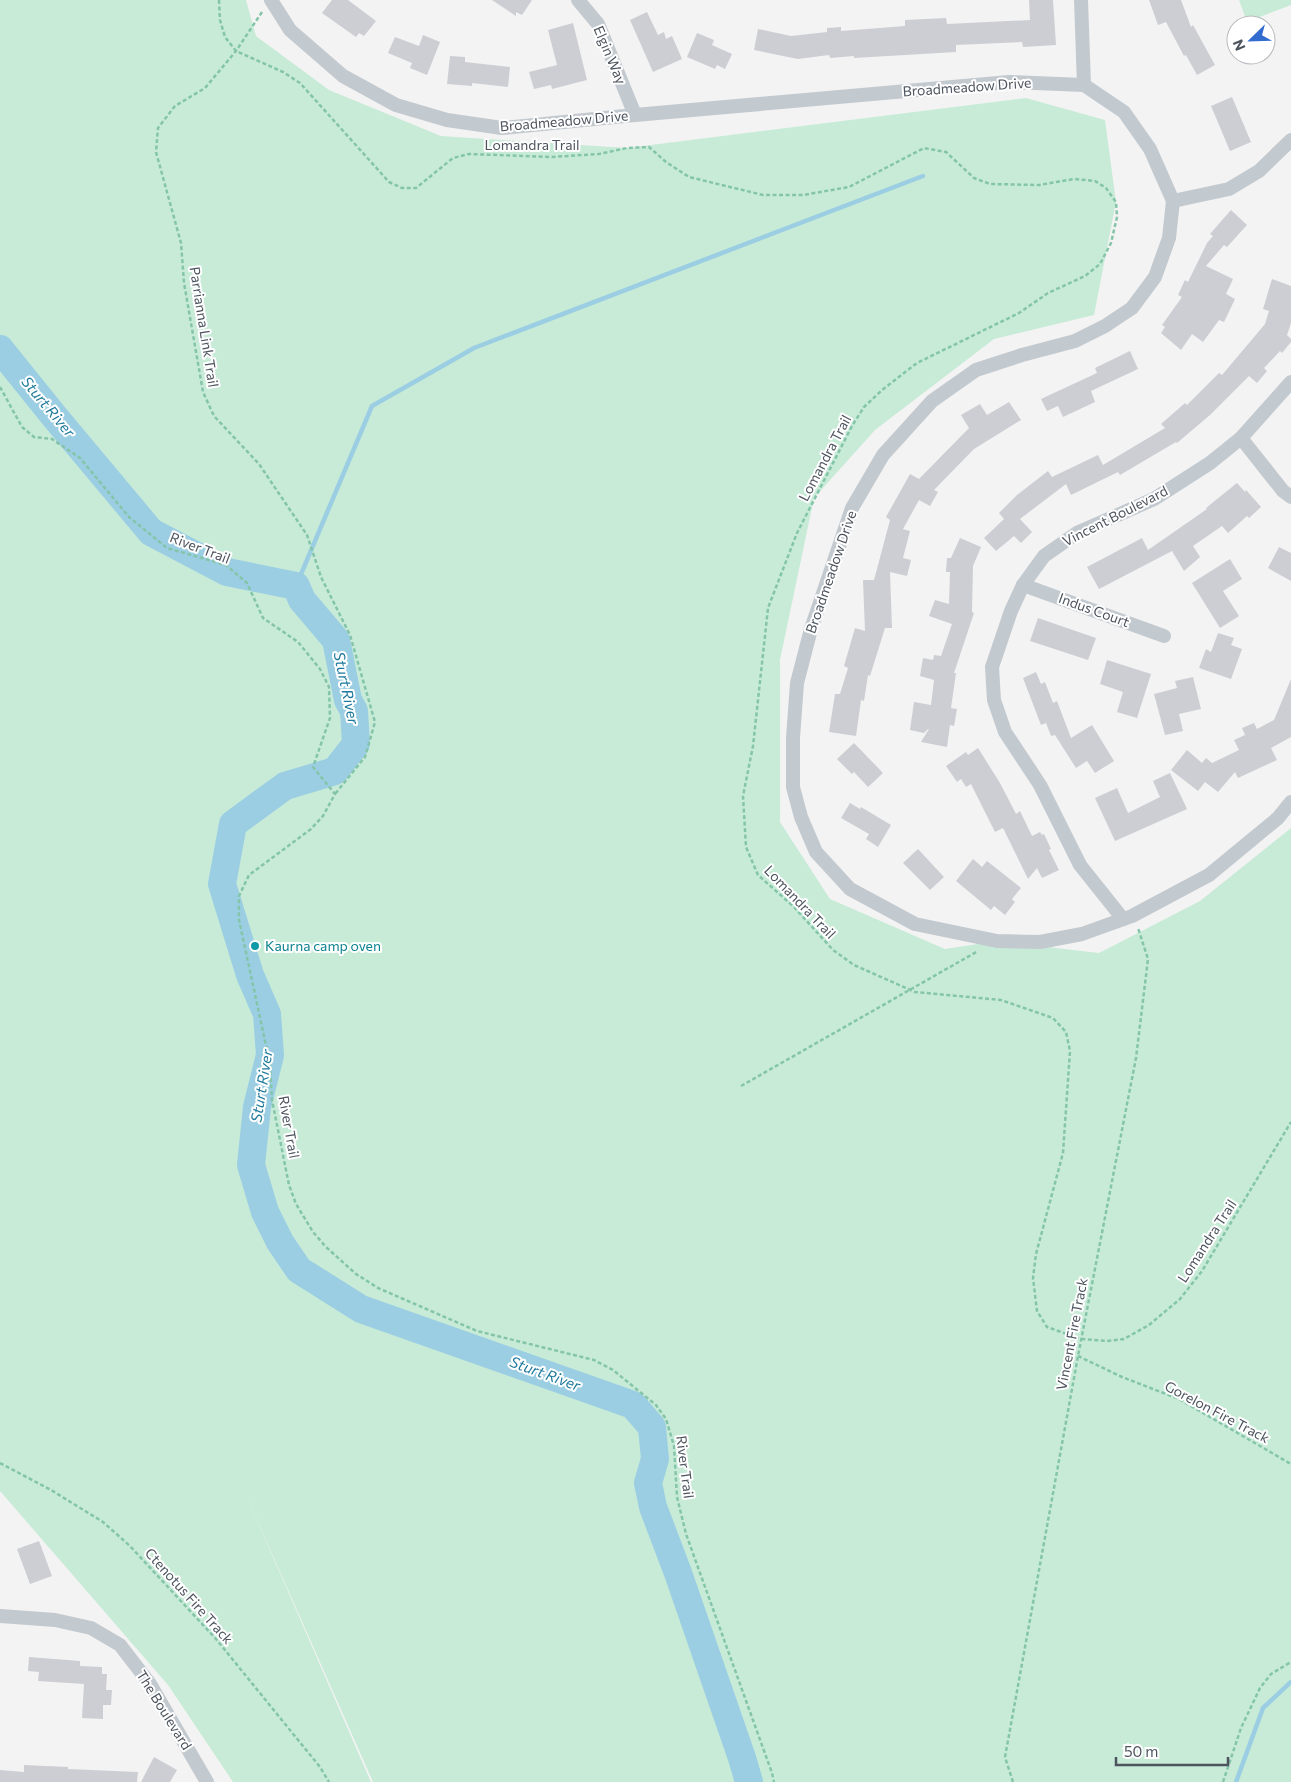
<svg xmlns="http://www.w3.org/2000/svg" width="1291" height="1782" font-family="Commissioner,sans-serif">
  <rect width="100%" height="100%" fill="#f4f3f3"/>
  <g fill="#c8ebd8">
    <path d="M0 0H246L256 36 329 90 441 136 627 148 1026 98 1105 120 1116 202 1094 315 994 339 875 430 814 498 780 660V822L830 899 945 949 997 941 1099 953 1200 901 1291 828V1782H373L246 1495 371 1782H233L168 1685 0 1491Z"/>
    <path d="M1239 0H1291V5L1247 22Z"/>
  </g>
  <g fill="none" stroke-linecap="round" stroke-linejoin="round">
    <g stroke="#9bcee2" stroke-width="4.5">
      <path d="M296 586 372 406 474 348 923 176"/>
      <path d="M1236 1782 1263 1708 1291 1682"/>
    </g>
    <path stroke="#9bcee2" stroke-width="28" d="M0 349 54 416 151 532 227 572 296 586 302 600 336 640 348 700 354 711 356 744 335 771 285 786 233 824 222 884 250 975 267 1014 270 1055 257 1107 251 1165 265 1212 280 1242 299 1270 361 1309 633 1405 652 1427 655 1459 648 1483 653 1507 678 1573 742 1758 749 1782"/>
  </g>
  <g fill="#cdced4">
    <path d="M332 0H348L376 21 364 36 359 33 356 37 322 13Z"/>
    <path d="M492 0H532L522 15 516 12V16Z"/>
    <path d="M1029 0H1053L1056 45 1023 47 1022 42 956 45V52L854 58V56L830 58 829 55 798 59 754 50 758 29 791 36 827 32V28L841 27V31L905 26V20L946 18 947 24 1030 20Z"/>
    <path d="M1149 0H1181L1191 27 1193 25 1215 65 1197 75 1186 55 1184 56 1166 22 1158 25Z"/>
    <path d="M647 12 658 35 664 32 666 39 672 36 682 59 653 72 630 20Z"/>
    <path d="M573 23 587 80 552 89 551 85 534 89 529 72 557 65 548 30Z"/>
    <path d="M697 33 714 40 712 45 732 54 725 69 717 65 715 69 687 57Z"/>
    <path d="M423 35 440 42 427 75 410 68 412 63 388 53 395 37 419 46Z"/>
    <path d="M450 56 465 57V62L510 67 508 87 472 83V86L447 84Z"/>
    <path d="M1232 97 1251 142 1230 151 1211 106Z"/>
    <path d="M1231 210 1247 225 1227 247 1224 245 1206 266 1233 279 1226 294 1235 299 1224 322 1219 320 1203 342 1192 334 1181 350 1161 333 1165 327 1162 325 1182 297 1178 295 1185 280 1188 282 1207 243 1213 236 1210 234Z"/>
    <path d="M1272 279 1291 286V323L1287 335 1291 339V342L1282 353 1280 351 1264 368 1267 371 1257 383 1249 376 1210 415 1177 443 1176 442 1120 475 1118 472 1071 495 1066 484 1020 519 1032 532 1021 543 1014 536 996 551 984 538 1004 519 999 513 1017 495 1048 471 1052 477 1098 455 1103 465 1165 428 1161 424 1185 403 1187 405 1219 373 1222 375 1265 324 1269 311 1263 309Z"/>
    <path d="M1130 351 1138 369 1091 391 1095 402 1063 417 1058 406 1047 411 1041 399 1097 373 1095 368Z"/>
    <path d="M1009 402 1021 420 974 449 934 490 938 492 930 506 919 500 903 529 910 531 903 558 911 560 907 576 890 572 892 628H885L870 676 868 675 864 701 861 700 856 736 829 732 835 694H840L848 668 844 666 855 628 865 631 863 580H874L890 520 886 517 910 474 919 479 969 428 961 415 980 404 987 415Z"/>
    <path d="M1237 483 1245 492 1246 490 1261 507 1249 518 1247 516 1228 533 1222 526 1193 546 1200 557 1184 571 1172 551 1099 589 1087 567 1142 538 1148 550 1207 509 1206 508Z"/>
    <path d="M960 538 981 547 973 566 972 612 974 613 954 673H956L951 708 957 709 954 726 950 725 947 747 921 742 929 729H928L924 733 910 730 914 702 931 705 934 680 920 676 923 658 933 660 934 655 941 656 952 624 929 616 935 600 949 604 950 572H946L947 558H951Z"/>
    <path d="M1279 547 1291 553V581L1268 568Z"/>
    <path d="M1230 559 1242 579 1223 591 1239 616 1220 628 1192 583Z"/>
    <path d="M1038 618 1096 638 1088 660 1030 641Z"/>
    <path d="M1218 633 1234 638 1231 645 1242 649 1231 679 1199 668 1206 649 1211 652Z"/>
    <path d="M1107 660 1151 674 1137 718 1117 712 1123 692 1100 684Z"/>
    <path d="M1036 672 1041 684 1045 682 1053 703 1057 701 1071 738 1092 725 1114 761 1095 773 1087 761 1076 768 1055 735 1051 736 1046 723 1041 725 1023 678Z"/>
    <path d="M1193 677 1201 709 1179 714 1183 731 1165 735 1154 694 1177 688 1175 681Z"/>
    <path d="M1291 679V737L1271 748 1277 760 1238 778 1235 772 1218 792 1205 782 1198 791 1171 770 1187 750 1202 763 1206 758 1212 763 1239 750 1234 740 1245 735 1242 728 1254 723 1257 729 1274 720Z"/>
    <path d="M854 743 883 773 868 787 854 772 852 774 837 759Z"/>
    <path d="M978 748 1000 783 1016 814 1020 811 1032 836 1040 832 1042 835 1044 834 1051 849 1049 850 1059 870 1042 878 1037 868 1028 879 1003 828 995 832 971 784 966 787 961 779 957 782 946 766 966 752 968 755Z"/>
    <path d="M1170 773 1187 809 1115 841 1095 798 1117 788 1128 813 1160 797 1153 781Z"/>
    <path d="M850 803 860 809 861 807 891 825 878 847 866 839 869 834 841 818Z"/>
    <path d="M918 849 944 877 930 890 903 863Z"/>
    <path d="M973 859 982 867 987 861 1021 888 1012 899 1015 902 1005 915 994 906 991 910 956 881Z"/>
    <path d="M39 1541 52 1576 30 1584 17 1549Z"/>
    <path d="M29 1657 80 1661V1666L102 1667V1674H107L106 1690H112L111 1705H103V1719L82 1718 84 1684 38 1681 39 1672 28 1671Z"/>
    <path d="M154 1757 177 1770 170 1782H141Z"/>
    <path d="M24 1765 68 1767V1769L138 1772 137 1782H0V1770L24 1772Z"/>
  </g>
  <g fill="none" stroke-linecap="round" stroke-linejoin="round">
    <g stroke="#84c5a9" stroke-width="2.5" stroke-dasharray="4 2.5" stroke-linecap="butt">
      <path d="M219 0 220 20 225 37 236 51 283 72 300 83 389 182 402 188H416L453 158 469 154 552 157 599 154 627 148 649 147 666 162 689 177 763 195H803L849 187 924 148 946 152 974 178 990 184 1039 185 1074 179 1095 181 1106 188 1116 202 1117 217 1111 243 1100 264 1085 276 1048 293 1019 313 917 363 882 390 864 407 852 426 797 533 768 608 753 746 743 796 746 847 758 875 794 907 833 950 854 965 915 992 1001 1000 1053 1018 1066 1032 1070 1051 1063 1153 1036 1254 1033 1278 1037 1311 1047 1327 1081 1339 1107 1341 1124 1339 1149 1325 1180 1299 1202 1271 1291 1122"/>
      <path d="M262 12 236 51 205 88 175 106 158 128 156 152 181 243 184 283 203 392 214 416 259 464 307 535 321 577 350 635 375 722 365 757 335 794"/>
      <path d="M0 387 22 427 34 437 52 439 80 458 129 517 167 548 226 565 247 583 263 618 298 642 320 669 329 687 330 718 313 767 335 794 323 816 311 829 249 875 239 896V920L270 1064 272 1100 289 1185 296 1204 313 1232 326 1247 356 1274 378 1288 477 1331 594 1360 613 1370 656 1405 666 1419 674 1446 677 1497 686 1534 772 1773 774 1782"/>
      <path d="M741 1086 978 951"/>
      <path d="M1078 1356 1122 1377 1179 1399 1291 1464"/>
      <path d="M0 1463 51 1490 103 1522 130 1546 216 1639 320 1767 329 1782"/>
      <path d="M1013 1782 1005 1757 1078 1356 1136 1058 1148 959 1138 928"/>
      <path d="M1223 1782 1241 1728 1260 1688 1271 1674 1291 1662"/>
    </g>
    <g stroke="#c2c9cf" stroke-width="14">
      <path d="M271 0 290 30 343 76 396 105 447 120 502 128 635 115 1009 82 1084 85 1124 112 1150 149 1173 201 1169 238 1155 277 1132 308 1105 326 1075 341 1022 355 976 370 932 401 883 455 852 508 811 629 797 683 793 738V787L801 817 816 852 850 889 915 924 997 941 1040 942 1082 934 1132 916 1209 875 1278 818 1291 802"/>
      <path d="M578 0 598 24 635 115"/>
      <path d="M1081 0 1084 85"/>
      <path d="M1173 201 1229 189 1259 171 1291 140"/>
      <path d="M1241 438 1283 491 1291 497"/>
      <path d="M1023 585 1164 636"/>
      <path d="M1123 919 1080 865 1040 785 1005 732 994 700 992 667 1011 611 1023 585 1044 556 1077 533 1154 499 1210 463 1241 438 1291 382"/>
      <path d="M0 1616 55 1620 91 1628 120 1645 150 1684 207 1782"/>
    </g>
  </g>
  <circle fill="#0f9aa8" stroke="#fff" stroke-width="2" cx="255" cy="946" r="5"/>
  <g text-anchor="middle" stroke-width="4" stroke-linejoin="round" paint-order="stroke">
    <g font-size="14" fill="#4c545e" stroke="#fff">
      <text transform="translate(610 55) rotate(67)" y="5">Elgin Way</text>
      <text transform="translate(967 87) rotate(-4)" y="5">Broadmeadow Drive</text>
      <text transform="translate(564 121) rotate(-5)" y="5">Broadmeadow Drive</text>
      <text x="532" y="150">Lomandra Trail</text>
      <text transform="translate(204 327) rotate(81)" y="5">Parrianna Link Trail</text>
      <text transform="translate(825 458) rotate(-62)" y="5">Lomandra Trail</text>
      <text transform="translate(1115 516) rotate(-27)" y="5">Vincent Boulevard</text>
      <text transform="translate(200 548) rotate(21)" y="5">River Trail</text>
      <text transform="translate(831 572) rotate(-71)" y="5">Broadmeadow Drive</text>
      <text transform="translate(1094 610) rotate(20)" y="5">Indus Court</text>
      <text transform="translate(800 902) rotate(46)" y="5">Lomandra Trail</text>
      <text transform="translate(289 1127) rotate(80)" y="5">River Trail</text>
      <text transform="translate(1207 1241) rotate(-57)" y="5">Lomandra Trail</text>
      <text transform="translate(1072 1334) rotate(-79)" y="5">Vincent Fire Track</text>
      <text transform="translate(1217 1412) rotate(28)" y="5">Gorelon Fire Track</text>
      <text transform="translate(685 1467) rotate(83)" y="5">River Trail</text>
      <text transform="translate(189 1596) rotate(48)" y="5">Ctenotus Fire Track</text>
      <text transform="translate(164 1710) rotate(58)" y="5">The Boulevard</text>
    </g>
    <g font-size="14" fill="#0d838f" stroke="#fff" text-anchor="start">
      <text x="265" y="951">Kaurna camp oven</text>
    </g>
    <g font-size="15" font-style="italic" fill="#1f7a9d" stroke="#fff">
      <text transform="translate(48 407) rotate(50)" y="5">Sturt River</text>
      <text transform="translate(346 688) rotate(78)" y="5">Sturt River</text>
      <text transform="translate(262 1086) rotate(-81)" y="5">Sturt River</text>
      <text transform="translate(545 1374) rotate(20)" y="5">Sturt River</text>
    </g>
  </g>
  <g transform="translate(1251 40) rotate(247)"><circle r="24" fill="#ffffff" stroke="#b7bbbf"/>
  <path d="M0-4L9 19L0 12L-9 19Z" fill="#326ccf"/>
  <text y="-8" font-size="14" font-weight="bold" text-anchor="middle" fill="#4c545e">N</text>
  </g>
  <path d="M1116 1757v8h112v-8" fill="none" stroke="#4c545e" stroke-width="2.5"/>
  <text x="1124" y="1757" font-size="15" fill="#4c545e" stroke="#ffffff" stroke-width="4" paint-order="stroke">50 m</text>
</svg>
